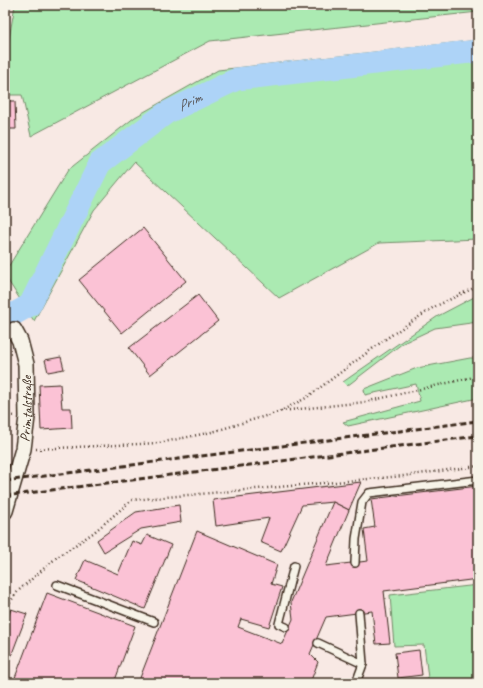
<svg xmlns="http://www.w3.org/2000/svg" width="483" height="688" font-family="Caveat,sans-serif">
  <rect width="100%" height="100%" fill="#f8e9e4"/>
  <filter id="ink" filterUnits="userSpaceOnUse"><feTurbulence type="fractalNoise" baseFrequency=".025" numOctaves="2"/><feDisplacementMap in="SourceGraphic" scale="8" xChannelSelector="R" yChannelSelector="G"/><feConvolveMatrix kernelMatrix="1 2 1 2 8 2 1 2 1" color-interpolation-filters="sRGB"/></filter>
  <g filter="url(#ink)">
    <g fill="#abeab2" stroke="#738a68">
      <path d="M15 5H478V12L210 41 31 136 22 95H7C2 65 10 35 15 5Z"/>
      <path d="M478 40V239L379 243 279 298 134 162 94 210 34 321 5 276V272L68 170 135 117 218 70Z"/>
      <path d="M478 295V322L435 328 403 343 347 386 343 382 438 316Z"/>
      <path d="M470 358H478V398L348 426 343 422 420 401 416 384 365 395 364 389 417 368Z"/>
      <path d="M478 585V683H395L428 678 424 645 394 646 390 595Z"/>
    </g>
    <g fill="none" stroke-linecap="round" stroke-linejoin="round">
      <path stroke="#add3f7" stroke-width="23" id="s1" d="M5 319 30 305 100 163 166 113 237 79 478 51"/>
    </g>
    <g fill="#fbc2d5" stroke="#3b2a1e">
      <path d="M5 101H15L16 129H5Z"/>
      <path d="M143 228 186 281 122 333 79 280Z"/>
      <path d="M198 295 218 321 150 375 129 348Z"/>
      <path d="M61 357 64 369 48 372 45 360Z"/>
      <path d="M60 384 62 408H71L72 428 41 430 39 385Z"/>
      <path d="M361 482 349 510 333 502 302 505 281 551 260 542 269 518 216 526 213 500Z"/>
      <path d="M478 486V579L384 591 390 643 376 644 372 611 326 617 310 654 318 662 310 683H138L197 531 277 565 271 584 282 587 269 627 241 619 238 627 282 644 293 619 291 602 333 502 349 510 326 566 368 561 364 529 375 527 371 499Z"/>
      <path d="M179 505 181 522 141 529 104 552 97 540 136 512Z"/>
      <path d="M147 535 171 545 145 609 76 580 85 560 118 574 132 541 142 545Z"/>
      <path d="M47 593 135 626 114 683H13Z"/>
      <path d="M11 609 27 614 5 672V625Z"/>
      <path d="M419 650 422 675 398 678 395 653Z"/>
    </g>
    <g fill="none" stroke-linecap="round" stroke-linejoin="round">
      <g stroke="#3b2a1e" stroke-width="10">
        <g id="service">
          <path d="M355 563 356 539 362 502 369 493 478 480"/>
          <path d="M57 585 154 622"/>
          <path d="M286 627 279 624 294 566"/>
          <path d="M318 643 363 664"/>
          <path d="M356 683 363 664 359 613"/>
        </g>
      </g>
      <g stroke="#3b2a1e" stroke-width="18">
        <g id="minor">
          <path id="s2" d="M5 511 23 449 27 417 26 364 20 341 14 330"/>
        </g>
      </g>
      <g stroke="#3b2a1e" stroke-width="2.5" stroke-dasharray="1 3" stroke-linecap="butt">
        <path d="M281 411 365 402 478 376"/>
        <path d="M5 415 15 416"/>
        <path d="M36 449 159 443 212 432 279 412 306 398 387 338 434 307 478 286"/>
        <path d="M5 609 18 591 56 558 93 533 132 500 403 476 478 466"/>
      </g>
      <use href="#service" stroke="#f7f3e8" stroke-width="7"/>
      <use href="#minor" stroke="#f7f3e8" stroke-width="15"/>
      <g stroke="#3b2a1e" stroke-width="3" stroke-dasharray="6 3" stroke-linecap="butt">
        <path d="M5 481 478 421"/>
        <path d="M5 496 478 436"/>
      </g>
    </g>
  </g>
  <g text-anchor="middle" stroke-width="3.5" stroke-linejoin="round" paint-order="stroke">
    <g font-size="14" fill="#3b2a1e" stroke="#f7f3e8">
      <text dy="5" stroke="none"><textPath href="#s2" startOffset="105">Primtalstraße</textPath></text>
    </g>
    <g font-size="15" font-style="italic" fill="#585454" stroke="#f7f3e8">
      <text dy="5" stroke="none"><textPath href="#s1" startOffset="296">Prim</textPath></text>
    </g>
  </g>
  <rect width="483" height="688" fill="none" stroke="#f7f3e8" stroke-width="20"/>
  <rect x="10" y="10" width="463" height="668" fill="none" stroke="#3b2a1e" stroke-width="1.5" filter="url(#ink)"/>
</svg>
